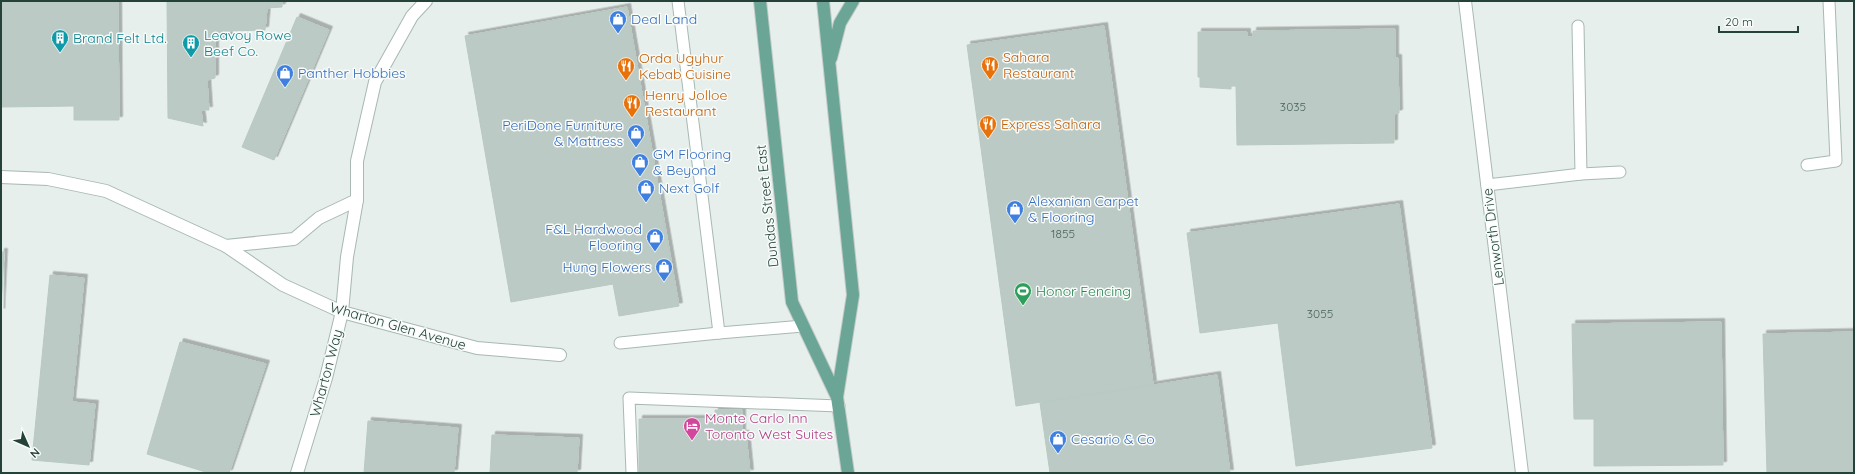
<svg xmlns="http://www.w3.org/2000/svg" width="1855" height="474" font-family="Quicksand,sans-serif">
  <defs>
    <filter id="shadow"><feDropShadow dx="3.5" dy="-3.5" stdDeviation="0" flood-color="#0004"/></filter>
  </defs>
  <rect width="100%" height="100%" fill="#e6efeb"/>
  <g fill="#bbcac4" stroke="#b8c9c2" filter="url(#shadow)">
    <path d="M1 1H118L119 120H74V106L1 107Z"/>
    <path d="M167 1H282V7L267 8 265 30 229 31 230 38 215 39V78L207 80 209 110H201L203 126 168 118Z"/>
    <path d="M627 7 679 306 619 316 613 284 511 302 465 36Z"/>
    <path d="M297 17 329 30 274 160 242 147Z"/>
    <path d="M1104 26 1153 384 1016 406 967 45Z"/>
    <path d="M1395 29V58H1398L1399 113 1394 114V143L1237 145 1236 86H1231V89L1200 87V77H1198V32H1247V37H1253V31Z"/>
    <path d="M1399 204 1432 448 1296 466 1278 323 1200 333 1187 233Z"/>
    <path d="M1 252H4L1 312Z"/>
    <path d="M50 275 84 278 72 402 95 404 89 465 32 460Z"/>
    <path d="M1721 322 1723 465 1594 466V419H1574L1572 324Z"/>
    <path d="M1854 332V473H1767L1763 334Z"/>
    <path d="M180 342 266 364 229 473H209L147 454Z"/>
    <path d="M1217 375 1230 473H1050L1040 403Z"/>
    <path d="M715 410H742V434H746L750 473H639V419H715Z"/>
    <path d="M368 421 458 428 454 473H364Z"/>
    <path d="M492 435 579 438 577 473H490Z"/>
  </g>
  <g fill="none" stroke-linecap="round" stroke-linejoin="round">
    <g stroke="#a8b8b2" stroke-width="13">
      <g id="service">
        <path d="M678 1 719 333 803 326"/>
        <path d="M1578 26 1581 174"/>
        <path d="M1807 165 1836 161 1829 1"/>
        <path d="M1487 185 1581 174 1620 172"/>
        <path d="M620 343 719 333"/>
        <path d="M632 473 629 398 839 406"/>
      </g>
    </g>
    <g stroke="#a8b8b2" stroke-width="14">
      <g id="minor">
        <path d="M1465 1 1522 473"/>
        <path d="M1 177 48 179 106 191 226 246 283 285 342 312 477 348 560 355"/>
        <path d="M226 246 294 239 319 218 357 200"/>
        <path d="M297 473 326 378 342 312 347 257 357 200V161L375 82 412 16 426 1"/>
      </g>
    </g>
    <g stroke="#c2cac8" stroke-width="14">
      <g id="primary">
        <path d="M760 1 792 302 837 397 848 473"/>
        <path d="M823 1 853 295 837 397"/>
        <path d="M831 58 840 23 853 1"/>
      </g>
    </g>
    <use href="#service" stroke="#fff" stroke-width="11"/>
    <use href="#minor" stroke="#fff" stroke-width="12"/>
    <use href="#primary" stroke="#6aa596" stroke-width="12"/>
  </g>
  <defs>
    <g id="shop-pin" transform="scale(0.9)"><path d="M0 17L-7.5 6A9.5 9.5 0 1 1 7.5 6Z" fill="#3f7fe0" stroke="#f7fbf9"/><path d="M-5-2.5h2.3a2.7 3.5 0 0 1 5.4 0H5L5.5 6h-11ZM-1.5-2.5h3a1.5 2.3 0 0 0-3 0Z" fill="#fff"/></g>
    <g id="building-pin" transform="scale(0.9)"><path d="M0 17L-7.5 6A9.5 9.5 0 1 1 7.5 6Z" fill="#0f9aa8" stroke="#f7fbf9"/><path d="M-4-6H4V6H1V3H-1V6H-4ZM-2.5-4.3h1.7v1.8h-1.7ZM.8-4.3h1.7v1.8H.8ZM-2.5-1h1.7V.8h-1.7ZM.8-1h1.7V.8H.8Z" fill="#fff"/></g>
    <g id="restaurant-pin" transform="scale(0.9)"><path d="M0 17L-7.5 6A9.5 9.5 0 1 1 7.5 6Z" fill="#e8710a" stroke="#f7fbf9"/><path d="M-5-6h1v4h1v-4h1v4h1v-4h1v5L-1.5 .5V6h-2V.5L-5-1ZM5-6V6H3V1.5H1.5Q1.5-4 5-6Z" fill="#fff"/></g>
    <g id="stadium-pin" transform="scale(0.9)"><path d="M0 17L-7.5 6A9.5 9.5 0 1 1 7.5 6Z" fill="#2e9e5b" stroke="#f7fbf9"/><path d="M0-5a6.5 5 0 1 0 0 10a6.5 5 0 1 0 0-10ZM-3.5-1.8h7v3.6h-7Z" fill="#fff"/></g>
    <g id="hotel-pin" transform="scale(0.9)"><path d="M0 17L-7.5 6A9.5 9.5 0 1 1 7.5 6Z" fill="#d1479c" stroke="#f7fbf9"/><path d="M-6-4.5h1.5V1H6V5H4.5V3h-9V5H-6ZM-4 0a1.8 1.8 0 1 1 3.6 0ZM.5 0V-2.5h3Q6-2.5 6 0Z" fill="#fff"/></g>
  </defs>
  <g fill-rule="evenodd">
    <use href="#shop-pin" x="618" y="19"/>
    <use href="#building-pin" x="60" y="38"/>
    <use href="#building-pin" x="191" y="43"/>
    <use href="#restaurant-pin" x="990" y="65"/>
    <use href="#restaurant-pin" x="626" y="66"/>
    <use href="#shop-pin" x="285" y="73"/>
    <use href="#restaurant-pin" x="632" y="103"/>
    <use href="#restaurant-pin" x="988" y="124"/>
    <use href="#shop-pin" x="636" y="133"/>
    <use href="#shop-pin" x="640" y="162"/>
    <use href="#shop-pin" x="646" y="188"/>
    <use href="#shop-pin" x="1015" y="209"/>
    <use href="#shop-pin" x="655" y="237"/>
    <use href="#shop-pin" x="664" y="267"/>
    <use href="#stadium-pin" x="1023" y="291"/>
    <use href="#hotel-pin" x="692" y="426"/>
    <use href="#shop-pin" x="1058" y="439"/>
  </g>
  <g text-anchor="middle" stroke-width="3" stroke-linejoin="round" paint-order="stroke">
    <g font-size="12" fill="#4a645c">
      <text x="1293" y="111">3035</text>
      <text x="1063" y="238">1855</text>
      <text x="1320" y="318">3055</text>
    </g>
    <g font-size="14" fill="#366cbe" stroke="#f7fbf9" text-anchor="start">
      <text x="631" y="24">Deal Land</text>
      <text x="298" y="78">Panther Hobbies</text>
      <text x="623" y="130" text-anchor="end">PeriDone Furniture<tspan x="623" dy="16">&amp; Mattress</tspan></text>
      <text x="653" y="159">GM Flooring<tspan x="653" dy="16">&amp; Beyond</tspan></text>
      <text x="659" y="193">Next Golf</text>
      <text x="1028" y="206">Alexanian Carpet<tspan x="1028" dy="16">&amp; Flooring</tspan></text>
      <text x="642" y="234" text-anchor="end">F&amp;L Hardwood<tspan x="642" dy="16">Flooring</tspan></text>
      <text x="651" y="272" text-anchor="end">Hung Flowers</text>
      <text x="1071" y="444">Cesario &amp; Co</text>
    </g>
    <g font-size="14" fill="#0d838f" stroke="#f7fbf9" text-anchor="start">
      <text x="204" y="40">Leavoy Rowe<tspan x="204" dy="16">Beef Co.</tspan></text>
      <text x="73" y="43">Brand Felt Ltd.</text>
    </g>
    <g font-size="14" fill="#c56008" stroke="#f7fbf9" text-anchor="start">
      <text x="1003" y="62">Sahara<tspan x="1003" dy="16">Restaurant</tspan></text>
      <text x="639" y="63">Orda Ugyhur<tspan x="639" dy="16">Kebab Cuisine</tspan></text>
      <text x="645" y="100">Henry Jolloe<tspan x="645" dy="16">Restaurant</tspan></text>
      <text x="1001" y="129">Express Sahara</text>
    </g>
    <g font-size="14" fill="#24423a" stroke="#f7fbf9">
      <text transform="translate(767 206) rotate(-96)" y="5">Dundas Street East</text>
      <text transform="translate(1493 237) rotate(-97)" y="5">Lenworth Drive</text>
      <text transform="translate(398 326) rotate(16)" y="5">Wharton Glen Avenue</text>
      <text transform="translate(326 373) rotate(-75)" y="5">Wharton Way</text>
    </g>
    <g font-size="14" fill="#27864d" stroke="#f7fbf9" text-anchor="start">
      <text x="1036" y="296">Honor Fencing</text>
    </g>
    <g font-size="14" fill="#b23c85" stroke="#f7fbf9" text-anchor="start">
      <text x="705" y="423">Monte Carlo Inn<tspan x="705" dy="16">Toronto West Suites</tspan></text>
    </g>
  </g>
  <rect width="1855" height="474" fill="none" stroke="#24423a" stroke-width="4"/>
  <g transform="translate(28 446) rotate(135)" stroke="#f7fbf9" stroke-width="3" paint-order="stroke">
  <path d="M0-3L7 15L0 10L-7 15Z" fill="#24423a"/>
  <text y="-6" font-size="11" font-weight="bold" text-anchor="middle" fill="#24423a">N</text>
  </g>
  <path d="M1719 26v6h79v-6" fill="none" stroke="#24423a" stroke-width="2"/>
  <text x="1725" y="26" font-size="12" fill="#24423a" stroke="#f7fbf9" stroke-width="3" paint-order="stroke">20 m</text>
</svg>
